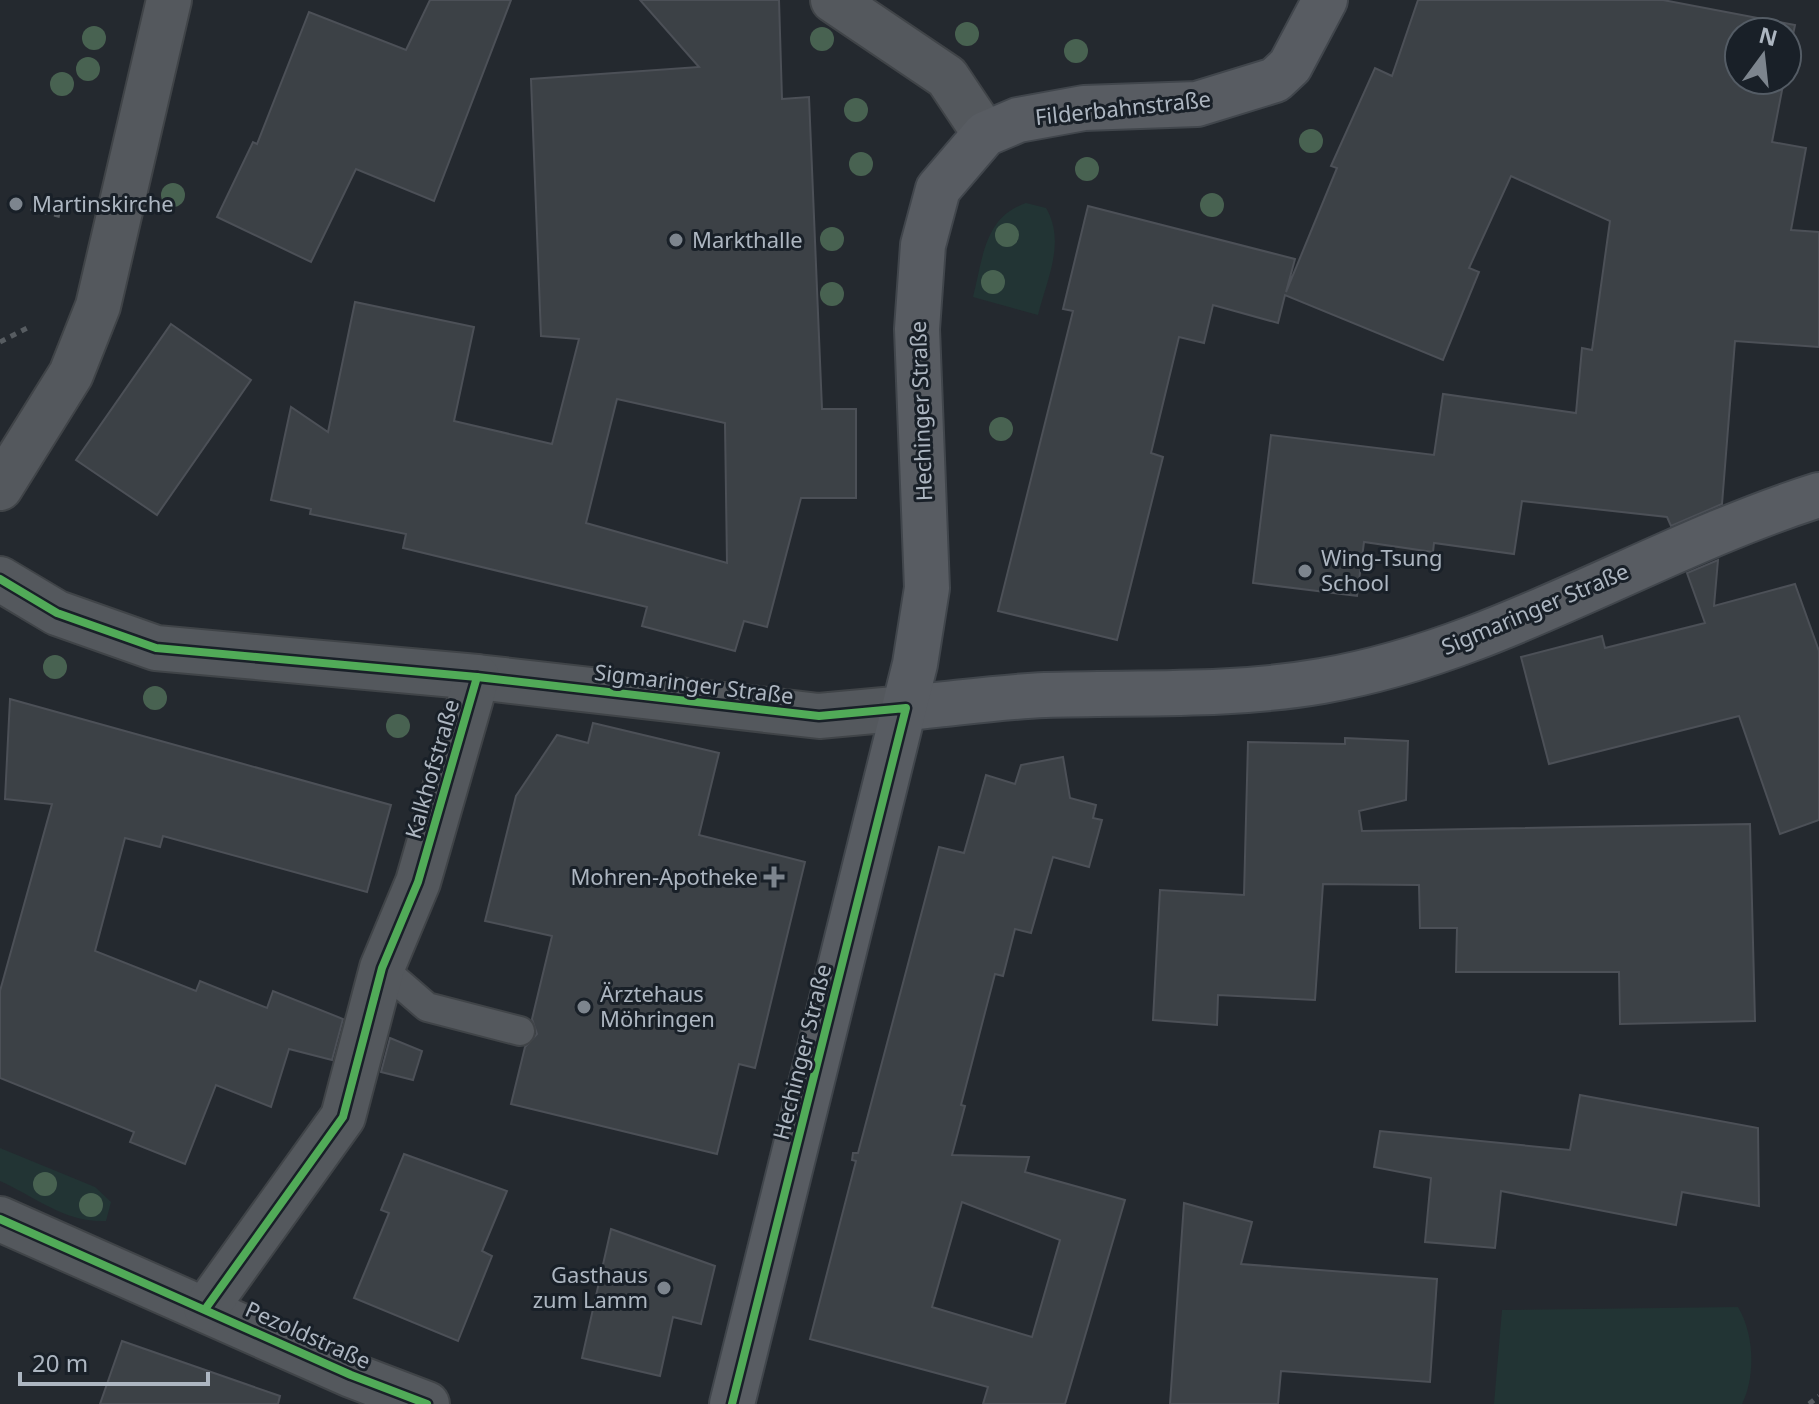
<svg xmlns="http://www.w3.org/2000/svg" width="1819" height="1404" font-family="'Noto Sans',sans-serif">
  <rect width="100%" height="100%" fill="#24292f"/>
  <g fill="#223434">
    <path d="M1026 203 1046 208C1066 242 1047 279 1038 315L973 297C983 258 984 217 1026 203Z"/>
    <path d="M0 1148 95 1187 111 1202 106 1221C65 1223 36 1197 0 1181Z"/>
    <path d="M1738 1307C1754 1334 1756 1375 1742 1404H1494L1502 1310Z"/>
  </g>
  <g fill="#3c4146" stroke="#4c5057" stroke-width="2" fill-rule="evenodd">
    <path d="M430 0H511L434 201 356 169 311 262 217 217 253 142 257 144 309 12 406 50Z"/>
    <path d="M640 0H779L782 99 809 97 822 409H856V498H801L767 627 744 621 735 651 642 626 647 607 403 548 406 534 310 514 311 509 271 500 291 407 328 432 355 302 474 327 454 421 552 444 579 339 541 336 531 79 699 67ZM617 399 725 423 727 563 586 523Z"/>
    <path d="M1418 0H1663L1795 25 1787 64V32H1739V80H1784L1772 142 1806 148 1791 230 1819 232V347L1735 341 1722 504 1671 526 1667 517 1522 501 1514 554 1434 543 1433 552 1364 542 1357 596 1253 583 1271 435 1434 455 1443 394 1576 413 1582 348 1592 350 1610 221 1511 176 1469 268 1479 272 1443 360 1285 295 1278 323 1213 305 1204 343 1179 337 1151 453 1163 457 1117 640 998 611 1073 311 1063 309 1088 206 1295 259 1286 292 1337 168 1331 166 1375 68 1392 76Z"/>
    <path d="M171 324 251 380 157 515 76 460Z"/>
    <path d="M1718 560 1714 606 1795 584 1819 651V820L1780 834 1739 716 1549 764 1521 657 1602 636 1605 648 1705 623 1687 573Z"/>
    <path d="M10 699 391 805 367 892 163 836 160 847 125 838 95 951 196 991 200 981 267 1008 273 991 343 1019 332 1060 289 1049 271 1107 216 1085 185 1164 130 1142 134 1132 0 1078V991L52 804 5 799Z"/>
    <path d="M593 723 719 753 699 835 805 862 755 1068 739 1064 717 1154 511 1104 525 1047 537 1034 532 1019 552 936 485 921 516 796 557 735 588 743Z"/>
    <path d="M1345 738 1408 741 1406 800 1359 811 1362 831 1750 824 1755 1021 1620 1024 1619 972H1456L1457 928H1420L1419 885 1323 884 1315 1000 1218 995 1217 1025 1153 1020 1160 890 1244 895 1248 742 1345 744Z"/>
    <path d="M1063 757 1070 798 1096 805 1093 818 1102 820 1089 867 1053 857 1031 933 1015 929 1003 976 995 974 961 1105 965 1106 952 1155 1029 1157 1025 1172 1125 1200 1065 1404H983L988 1387 810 1339 856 1161 852 1160 853 1153H858L939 847 964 853 986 775 1015 784 1021 765ZM962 1202 1060 1240 1032 1337 932 1307Z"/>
    <path d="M390 1038 422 1051 413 1080 381 1072Z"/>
    <path d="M1580 1095 1758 1128 1759 1206 1682 1192 1676 1225 1501 1191 1495 1248 1425 1242 1431 1178 1374 1167 1380 1131 1570 1150Z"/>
    <path d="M404 1154 507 1191 482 1251 492 1256 458 1341 354 1298 389 1213 381 1210Z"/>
    <path d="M1184 1203 1252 1222 1241 1264 1437 1279 1430 1382 1281 1371 1278 1404H1170Z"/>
    <path d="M611 1229 715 1266 701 1324 673 1317 660 1376 582 1358Z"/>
    <path d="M122 1341 280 1396 278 1404H100Z"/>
  </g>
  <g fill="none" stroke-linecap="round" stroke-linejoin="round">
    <g stroke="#404448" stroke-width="32">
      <path id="lane" d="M382 968 427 1007 520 1031"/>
    </g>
    <g stroke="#404448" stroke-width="48">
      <g id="street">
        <path d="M833 0 947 77 985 134"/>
        <path d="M0 488 71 374 98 306 169 0"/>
        <path d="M0 579 57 613 156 648 477 677 819 716 906 708"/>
        <path d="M0 1219 351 1375 427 1404"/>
        <path d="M206 1308 343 1117 382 968 418 882 477 677"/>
      </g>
    </g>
    <g stroke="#41464c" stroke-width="48">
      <g id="secondary">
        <path d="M906 708C952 704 999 697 1045 695 1138 692 1230 697 1322 681 1497 651 1651 548 1819 495"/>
        <path d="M732 1404 915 664 927 588 917 329 923 245 938 189 985 134 1018 120 1084 108 1197 104 1275 80 1290 66 1325 0"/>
      </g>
    </g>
    <g stroke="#575c61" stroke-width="5" stroke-dasharray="6 6" stroke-linecap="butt">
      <path d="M31 208 62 216"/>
      <path d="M0 342 31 326"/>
      <path d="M1809 1404 1819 1396"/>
    </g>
    <use href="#lane" stroke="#54585d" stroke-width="28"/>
    <use href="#street" stroke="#54585d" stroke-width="44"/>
    <use href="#secondary" stroke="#585c62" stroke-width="44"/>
    <g stroke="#192028" stroke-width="13">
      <g id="cycleway">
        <path d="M0 579 57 613 156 648 477 677 819 716 906 708 732 1404"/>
        <path d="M0 1219 351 1375 427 1404"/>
        <path d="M206 1308 343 1117 382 968 418 882 477 677"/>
      </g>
    </g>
    <use href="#cycleway" stroke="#51ab58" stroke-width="8"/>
  </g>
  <g fill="#486251">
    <circle cx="967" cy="34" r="12"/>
    <circle cx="94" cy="38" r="12"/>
    <circle cx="822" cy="39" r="12"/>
    <circle cx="1076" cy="51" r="12"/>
    <circle cx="88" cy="69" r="12"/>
    <circle cx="62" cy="84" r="12"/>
    <circle cx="856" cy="110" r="12"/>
    <circle cx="1311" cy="141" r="12"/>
    <circle cx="861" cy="164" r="12"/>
    <circle cx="1087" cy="169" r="12"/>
    <circle cx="173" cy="195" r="12"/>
    <circle cx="1212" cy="205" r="12"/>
    <circle cx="1007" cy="235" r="12"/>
    <circle cx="832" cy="239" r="12"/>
    <circle cx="993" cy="282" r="12"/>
    <circle cx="832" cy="294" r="12"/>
    <circle cx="1001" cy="429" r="12"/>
    <circle cx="55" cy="667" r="12"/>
    <circle cx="155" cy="698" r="12"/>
    <circle cx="398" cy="726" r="12"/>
    <circle cx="45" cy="1184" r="12"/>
    <circle cx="91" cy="1205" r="12"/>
  </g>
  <g fill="#7d858e" stroke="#192028" stroke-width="3">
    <circle cx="16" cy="204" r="8"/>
    <circle cx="676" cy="240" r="8"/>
    <circle cx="1305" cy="571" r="8"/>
    <path d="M770 865h8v8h8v8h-8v8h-8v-8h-8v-8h8z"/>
    <circle cx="584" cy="1007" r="8"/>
    <circle cx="664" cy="1288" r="8"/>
  </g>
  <g text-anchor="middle" stroke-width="6" stroke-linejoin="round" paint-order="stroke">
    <g font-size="22" fill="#adb6c1" stroke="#192028">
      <text transform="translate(1123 108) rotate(-6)" y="8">Filderbahnstraße</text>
      <text transform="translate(921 411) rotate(-92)" y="8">Hechinger Straße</text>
      <text transform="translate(1535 609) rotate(-23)" y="8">Sigmaringer Straße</text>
      <text transform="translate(694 684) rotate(7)" y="8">Sigmaringer Straße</text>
      <text transform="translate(432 769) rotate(-74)" y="8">Kalkhofstraße</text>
      <text transform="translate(802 1052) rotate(-76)" y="8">Hechinger Straße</text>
      <text transform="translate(308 1335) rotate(24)" y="8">Pezoldstraße</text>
    </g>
    <g font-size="22" fill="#adb6c1" stroke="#192028" text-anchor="start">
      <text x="32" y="212">Martinskirche</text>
      <text x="692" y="248">Markthalle</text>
      <text x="1321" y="566">Wing-Tsung<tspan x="1321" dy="25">School</tspan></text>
      <text x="758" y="885" text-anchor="end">Mohren-Apotheke</text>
      <text x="600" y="1002">Ärztehaus<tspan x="600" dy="25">Möhringen</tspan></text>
      <text x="648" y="1283" text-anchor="end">Gasthaus<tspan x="648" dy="25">zum Lamm</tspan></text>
    </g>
  </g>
  <g transform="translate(1763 56) rotate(15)"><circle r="38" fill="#192028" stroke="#545c65" stroke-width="2"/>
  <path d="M0-6L14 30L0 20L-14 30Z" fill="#7d858e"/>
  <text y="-12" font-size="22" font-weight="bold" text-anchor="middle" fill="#adb6c1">N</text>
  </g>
  <path d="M20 1372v12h188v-12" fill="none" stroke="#adb6c1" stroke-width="4"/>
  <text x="32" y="1372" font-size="24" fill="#adb6c1" stroke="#192028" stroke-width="6" paint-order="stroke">20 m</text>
</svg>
